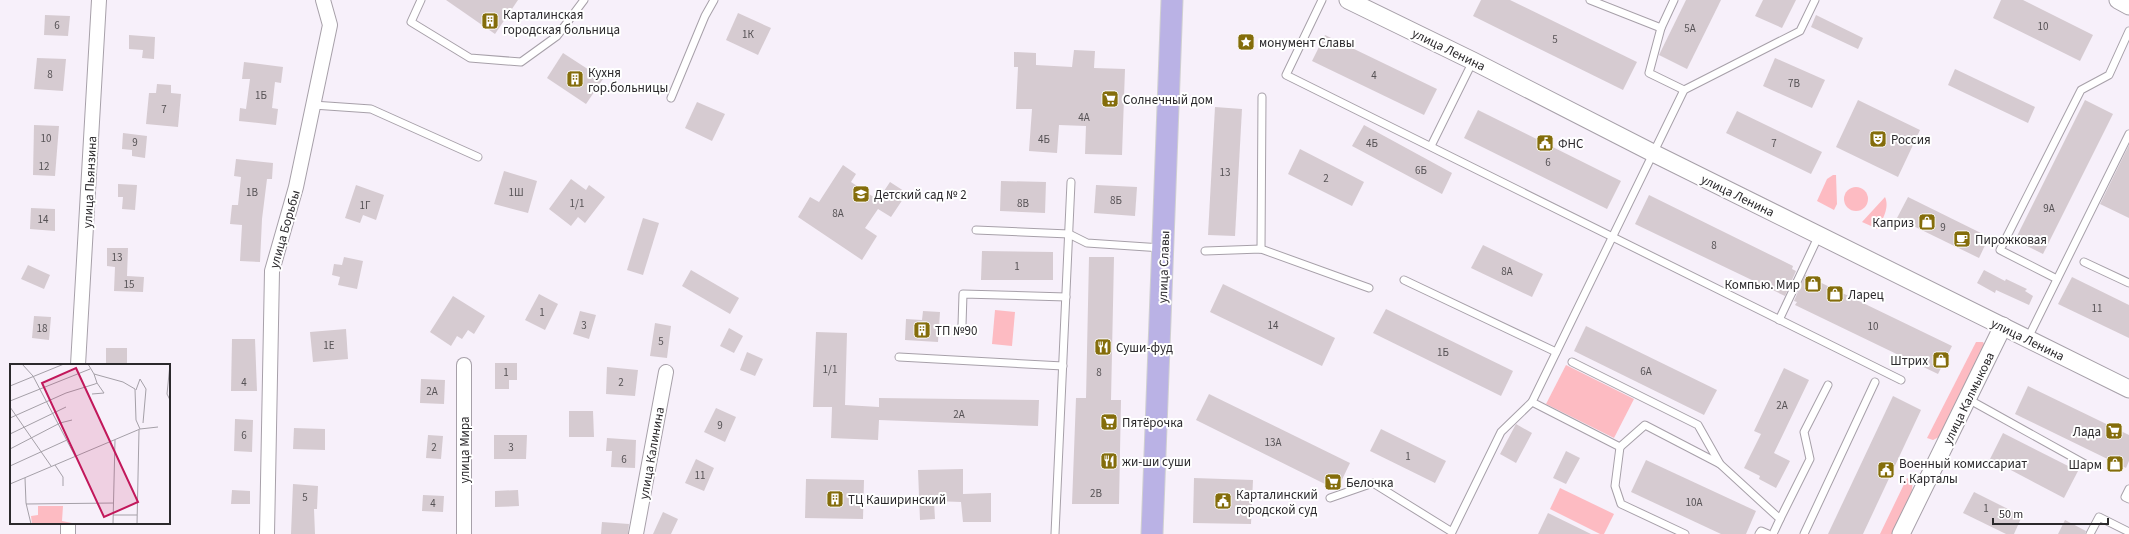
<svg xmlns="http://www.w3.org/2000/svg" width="2129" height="534" font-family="'Source Sans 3',sans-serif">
  <rect width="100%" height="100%" fill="#f7f0fa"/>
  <g fill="#fdbbc2">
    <path d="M1833 175H1836L1837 204 1834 210 1817 201 1827 179Z"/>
    <circle cx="1856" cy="199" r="12"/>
    <path d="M1885 197C1890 208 1882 220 1878 229L1862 222Z"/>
    <path d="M995 310 1015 312 1012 346 992 344Z"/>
    <path d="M1976 342H1983L1985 346 1939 437 1933 440 1927 438Z"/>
    <path d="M1566 365 1634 399 1614 438 1546 404Z"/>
    <path d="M1907 478 1912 481C1915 497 1899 520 1892 534H1880Z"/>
    <path d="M1560 488 1614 514 1604 534H1600L1550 509Z"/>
  </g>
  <g fill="#d6cbd1">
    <path d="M446 0H518L495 34Z"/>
    <path d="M1481 0H1510L1637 62 1623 90 1473 16Z"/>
    <path d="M1686 0H1721L1687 69 1659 55Z"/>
    <path d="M1763 0H1796L1782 28 1755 16Z"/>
    <path d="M2001 0H2023L2093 35 2080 61 1993 18Z"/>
    <path d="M738 13 771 28 758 55 726 40Z"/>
    <path d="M45 15 70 16 68 36 44 35Z"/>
    <path d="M1816 15 1863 38 1858 49 1811 27Z"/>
    <path d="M129 35 155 37 154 59 142 58 143 50 129 49Z"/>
    <path d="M1325 35 1437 89 1424 115 1312 61Z"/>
    <path d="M1074 50 1095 51 1094 68 1125 69 1122 155 1085 154 1086 126 1059 125 1057 153 1029 151 1032 109H1016L1018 67H1014V52L1036 53V65L1072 67Z"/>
    <path d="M563 53 603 79 586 104 547 78Z"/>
    <path d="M37 58 66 59 63 91 34 89Z"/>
    <path d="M1775 58 1825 80 1812 108 1763 86Z"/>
    <path d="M244 62 283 67 281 83 275 82 272 108 278 109 276 125 239 121 240 108 246 109 250 79H242Z"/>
    <path d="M1955 69 2035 107 2028 123 1948 85Z"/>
    <path d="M157 84 171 85V93L181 94 178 127 146 124 149 93H156Z"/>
    <path d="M1858 100 1920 130 1898 177 1836 147Z"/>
    <path d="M2085 100 2113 114 2043 254 2015 240Z"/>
    <path d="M697 102 725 114 712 141 685 128Z"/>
    <path d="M1215 107 1242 109 1235 236 1208 235Z"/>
    <path d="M1478 110 1621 181 1607 209 1464 138Z"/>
    <path d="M1737 111 1822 152 1811 174 1726 133Z"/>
    <path d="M34 125 59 126 55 176 33 175Z"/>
    <path d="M1364 125 1452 173 1442 194 1352 146Z"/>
    <path d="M123 133 147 136 145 158 132 156V150L122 149Z"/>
    <path d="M2129 145V218L2100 204Z"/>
    <path d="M1300 149 1364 182 1352 206 1288 174Z"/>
    <path d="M236 159 273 163 272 179H267L262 219 260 262 240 261 242 225 230 224 232 205H238L241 177 234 176Z"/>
    <path d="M843 165 856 174 851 182 878 200 890 182 907 193 891 217 878 209 865 228 877 236 862 260 798 217 810 197 819 202Z"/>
    <path d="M504 171 537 181 528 213 494 204Z"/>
    <path d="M571 179 586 190 589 185 605 197 585 223 578 217 571 226 549 209Z"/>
    <path d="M1001 181 1046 182 1045 213 1000 211Z"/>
    <path d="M118 184 137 185 135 210 122 209 123 197H118Z"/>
    <path d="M356 185 384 195 376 220 363 215 360 223 345 218Z"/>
    <path d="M1096 185 1137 187 1135 216 1094 213Z"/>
    <path d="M1649 195 1793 266 1792 269 1796 271 1785 296 1635 224Z"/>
    <path d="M1908 197 1989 237 1979 258 1897 218Z"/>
    <path d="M31 208 55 209V231L30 229Z"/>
    <path d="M643 218 659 223 643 275 627 270Z"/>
    <path d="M1483 245 1543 274 1532 297 1471 268Z"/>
    <path d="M107 248H128L127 276 144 277 143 292 114 291 115 267 107 266Z"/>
    <path d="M982 251 1053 252V280H981Z"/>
    <path d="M344 257 363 261 357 289 338 285 340 277 332 275 334 264 342 265Z"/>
    <path d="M1089 257H1114L1111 400H1121L1119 504H1072L1076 398H1086Z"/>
    <path d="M28 265 50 275 44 289 21 279Z"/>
    <path d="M691 270 739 298 730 314 682 286Z"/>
    <path d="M1984 270 2005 281 2006 279 2027 289 2025 291 2033 296 2029 305 1996 290 1995 293 1977 283Z"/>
    <path d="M1805 275 1952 346 1938 374 1795 305 1797 302 1794 301Z"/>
    <path d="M2072 277 2129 305V338L2058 304Z"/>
    <path d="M1223 284 1335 338 1322 366 1210 312Z"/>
    <path d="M539 294 558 304 545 330 525 320Z"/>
    <path d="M453 296 485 316 474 334 468 330 462 339 457 336 451 346 430 332Z"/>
    <path d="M1386 309 1513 371 1501 396 1373 333Z"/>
    <path d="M580 311 596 315 589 339 573 334Z"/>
    <path d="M923 311 940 312 938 342 905 340 906 319 922 320Z"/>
    <path d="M34 316 51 317 49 340 32 338Z"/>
    <path d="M655 323 671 326 667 358 650 356Z"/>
    <path d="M1586 326 1717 390 1704 415 1574 351Z"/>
    <path d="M729 328 743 336 734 353 720 346Z"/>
    <path d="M346 329 348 359 313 362 310 332Z"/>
    <path d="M816 332 847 333 845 405 879 407V398L1039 400 1038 426 879 420 878 440 831 438 832 407H813Z"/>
    <path d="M232 339H255L257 391H231Z"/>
    <rect x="106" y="348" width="21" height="16"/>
    <path d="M747 352 763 359 755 376 740 370Z"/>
    <path d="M495 363H517V380H509V389H495Z"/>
    <path d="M607 367 638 370 635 396 606 394Z"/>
    <path d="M1784 368 1809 380 1774 453 1790 461 1776 488 1759 479 1760 476 1744 468 1761 434 1754 431Z"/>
    <path d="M421 379 445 380 444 404 420 403Z"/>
    <path d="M2028 386 2129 435V461L2126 468 2015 414Z"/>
    <path d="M1209 394 1350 463 1337 490 1196 420Z"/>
    <path d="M1893 396 1921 410 1863 534H1828Z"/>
    <path d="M716 408 736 417 725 442 704 432Z"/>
    <path d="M569 411H593L594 437H569Z"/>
    <path d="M235 419 253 420 252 452 234 451Z"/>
    <path d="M1516 424 1532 433 1516 463 1500 454Z"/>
    <path d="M294 428 325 429V450L293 449Z"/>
    <path d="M1381 429 1446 461 1435 483 1370 451Z"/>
    <path d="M2003 433 2078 471 2064 498 1990 459Z"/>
    <path d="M428 435 443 436 441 459 426 458Z"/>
    <path d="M494 435H527L526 459H494Z"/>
    <path d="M607 438 636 440 635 468 611 467 612 451H606Z"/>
    <path d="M1566 451 1580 458 1566 484 1553 478Z"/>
    <path d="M696 459 714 468 704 491 685 483Z"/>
    <path d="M1646 460 1756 511 1746 534H1721L1631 492Z"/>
    <path d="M963 469V494L991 493V522H963L961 502 934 501 935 519 920 520 918 470Z"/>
    <path d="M1194 478 1253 480 1251 524 1193 523Z"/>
    <path d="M806 479 864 480 863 519 805 518Z"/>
    <path d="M293 484 318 486 317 509H314L315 534H291Z"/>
    <path d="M232 490 250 491V504H231Z"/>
    <path d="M518 490 519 506 495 507V491Z"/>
    <path d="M1974 492 2022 516 2014 534H2006L1963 513Z"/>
    <path d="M423 495 444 496 443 512 422 511Z"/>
    <path d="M663 512 678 519 671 534H653Z"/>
    <path d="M1548 513 1591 534H1538Z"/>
    <path d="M2065 520 2086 531 2085 534H2058Z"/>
    <path d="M602 522 629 524 628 534H601Z"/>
  </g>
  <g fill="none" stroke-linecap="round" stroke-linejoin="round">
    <g stroke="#a7a0a9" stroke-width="9">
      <g id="service">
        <path d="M421 0 411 22 470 58 521 62 557 36 584 0"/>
        <path d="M1322 0 1286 75 1901 380"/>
        <path d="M1590 0 1661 28"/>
        <path d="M1674 0 1661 28 1649 73 1684 90"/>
        <path d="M671 98 705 16 714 0"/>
        <path d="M313 105 371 109 478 157"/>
        <path d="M1431 146 1473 61"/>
        <path d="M976 230 1069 234 1087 243 1162 248"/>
        <path d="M1261 249 1262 97"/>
        <path d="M1205 251 1261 249 1369 288"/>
        <path d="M2084 262 2129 283"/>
        <path d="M2057 279 2000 250 2081 90 2109 75 2129 31"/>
        <path d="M1404 280 1556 352"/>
        <path d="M1779 320 1819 235"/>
        <path d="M962 325 963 294 1066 297"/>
        <path d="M2028 338 2129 134"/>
        <path d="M899 357 1063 366"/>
        <path d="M1572 362 1698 425 1720 464 1780 519 1773 534"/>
        <path d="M1968 399 2085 464"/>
        <path d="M1620 447 1615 486 1621 504 1685 534"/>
        <path d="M1720 464 1645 425 1620 447 1532 402 1684 90 1800 31 1815 0"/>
        <path d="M2129 489 2125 497 2129 499"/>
        <path d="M1330 498 1373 483 1452 532 1501 432 1532 402"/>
        <path d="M1780 519 1810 459 1804 432 1828 385"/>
        <path d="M1055 534 1071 182"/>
        <path d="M1759 534 1761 531 1768 534"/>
        <path d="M1804 534 1875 382"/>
        <path d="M2090 534 2099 517 2129 532"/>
      </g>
    </g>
    <g stroke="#a7a0a9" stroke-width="16">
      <g id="minor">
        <path d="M78 365 99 0"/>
        <path d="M464 365V534"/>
        <path d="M68 534V523"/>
        <path d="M267 534 272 271 296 187 330 25 323 0"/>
        <path d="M636 534 666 372"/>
      </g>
    </g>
    <g stroke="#a7a0a9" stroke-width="19">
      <g id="tertiary">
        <path d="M1348 0 1473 61 1653 153 2129 389"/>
        <path d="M2118 0 2129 6"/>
        <path d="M1901 534 2003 326"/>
      </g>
    </g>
    <g stroke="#d0d0d1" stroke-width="23">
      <path id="primary" d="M1152 534 1172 0"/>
    </g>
    <use href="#service" stroke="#fff" stroke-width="7"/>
    <use href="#minor" stroke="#fff" stroke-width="14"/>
    <use href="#tertiary" stroke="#fff" stroke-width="17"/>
    <use href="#primary" stroke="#bab2e5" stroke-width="21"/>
  </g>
  <defs>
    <g id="building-square" transform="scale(0.9)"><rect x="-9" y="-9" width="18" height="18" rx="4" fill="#846d0b" stroke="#fff"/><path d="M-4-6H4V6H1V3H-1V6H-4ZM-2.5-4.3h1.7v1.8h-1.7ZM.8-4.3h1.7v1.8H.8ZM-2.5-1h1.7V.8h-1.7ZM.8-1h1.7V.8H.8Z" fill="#fff"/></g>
    <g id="sight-square" transform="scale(0.9)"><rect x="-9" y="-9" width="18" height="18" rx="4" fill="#846d0b" stroke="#fff"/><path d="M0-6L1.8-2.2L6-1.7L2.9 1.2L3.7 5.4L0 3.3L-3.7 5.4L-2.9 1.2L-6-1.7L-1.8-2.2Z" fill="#fff"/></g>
    <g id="supermarket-square" transform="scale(0.9)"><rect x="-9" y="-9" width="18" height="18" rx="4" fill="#846d0b" stroke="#fff"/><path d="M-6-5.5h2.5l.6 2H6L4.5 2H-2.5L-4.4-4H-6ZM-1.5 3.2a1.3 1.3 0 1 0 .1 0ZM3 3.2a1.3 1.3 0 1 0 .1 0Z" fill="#fff"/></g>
    <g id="theatre-square" transform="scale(0.9)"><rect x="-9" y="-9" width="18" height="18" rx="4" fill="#846d0b" stroke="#fff"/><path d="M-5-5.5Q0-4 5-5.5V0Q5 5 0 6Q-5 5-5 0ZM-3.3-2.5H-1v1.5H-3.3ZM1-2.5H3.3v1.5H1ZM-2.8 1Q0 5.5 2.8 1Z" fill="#fff"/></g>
    <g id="civic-square" transform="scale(0.9)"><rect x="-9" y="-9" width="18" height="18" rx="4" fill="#846d0b" stroke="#fff"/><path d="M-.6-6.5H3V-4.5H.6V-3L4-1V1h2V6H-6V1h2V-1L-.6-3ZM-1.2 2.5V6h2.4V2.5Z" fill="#fff"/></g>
    <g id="school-square" transform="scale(0.9)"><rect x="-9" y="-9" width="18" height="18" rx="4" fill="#846d0b" stroke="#fff"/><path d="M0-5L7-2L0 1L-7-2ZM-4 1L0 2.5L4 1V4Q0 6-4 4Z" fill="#fff"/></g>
    <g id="shop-square" transform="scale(0.9)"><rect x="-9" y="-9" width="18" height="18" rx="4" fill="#846d0b" stroke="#fff"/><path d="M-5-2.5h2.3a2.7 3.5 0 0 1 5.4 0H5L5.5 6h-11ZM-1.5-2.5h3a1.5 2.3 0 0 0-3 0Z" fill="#fff"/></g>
    <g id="cafe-square" transform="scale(0.9)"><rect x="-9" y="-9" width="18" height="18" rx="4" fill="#846d0b" stroke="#fff"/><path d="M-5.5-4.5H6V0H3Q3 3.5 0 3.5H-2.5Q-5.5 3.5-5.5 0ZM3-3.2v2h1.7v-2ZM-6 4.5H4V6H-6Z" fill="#fff"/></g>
    <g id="restaurant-square" transform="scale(0.9)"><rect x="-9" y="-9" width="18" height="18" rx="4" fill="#846d0b" stroke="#fff"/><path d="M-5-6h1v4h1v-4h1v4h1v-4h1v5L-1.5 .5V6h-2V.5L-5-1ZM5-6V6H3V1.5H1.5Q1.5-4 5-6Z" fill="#fff"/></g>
  </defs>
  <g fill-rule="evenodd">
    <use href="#building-square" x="490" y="21"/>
    <use href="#sight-square" x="1246" y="42"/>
    <use href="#building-square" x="575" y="79"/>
    <use href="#supermarket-square" x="1110" y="99"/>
    <use href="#theatre-square" x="1878" y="139"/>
    <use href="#civic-square" x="1545" y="143"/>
    <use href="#school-square" x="861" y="194"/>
    <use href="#shop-square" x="1927" y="222"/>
    <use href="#cafe-square" x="1962" y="239"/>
    <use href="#shop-square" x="1813" y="284"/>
    <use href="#shop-square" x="1835" y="294"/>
    <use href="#building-square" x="922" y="330"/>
    <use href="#restaurant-square" x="1103" y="347"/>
    <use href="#shop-square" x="1941" y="360"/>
    <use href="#supermarket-square" x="1109" y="422"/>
    <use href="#supermarket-square" x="2114" y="431"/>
    <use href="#restaurant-square" x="1109" y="461"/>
    <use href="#shop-square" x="2115" y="464"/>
    <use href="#civic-square" x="1886" y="470"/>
    <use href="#supermarket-square" x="1333" y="482"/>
    <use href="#building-square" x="835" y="499"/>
    <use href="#civic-square" x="1223" y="501"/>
  </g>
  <g text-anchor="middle" stroke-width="4" stroke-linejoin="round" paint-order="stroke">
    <g font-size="11" fill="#565255">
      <text x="57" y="29">6</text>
      <text x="2043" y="30">10</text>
      <text x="1690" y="32">5А</text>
      <text x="748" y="38">1К</text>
      <text x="1555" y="43">5</text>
      <text x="50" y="78">8</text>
      <text x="1374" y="79">4</text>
      <text x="1794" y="87">7В</text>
      <text x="261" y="99">1Б</text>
      <text x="164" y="113">7</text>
      <text x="1084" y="121">4А</text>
      <text x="46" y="142">10</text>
      <text x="1044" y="143">4Б</text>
      <text x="135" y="146">9</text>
      <text x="1372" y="147">4Б</text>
      <text x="1774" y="147">7</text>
      <text x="1548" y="166">6</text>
      <text x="44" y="170">12</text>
      <text x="1421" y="174">6Б</text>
      <text x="1225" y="176">13</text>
      <text x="1326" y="182">2</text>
      <text x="252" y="196">1В</text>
      <text x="516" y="196">1Ш</text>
      <text x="1116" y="204">8Б</text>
      <text x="577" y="207">1/1</text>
      <text x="1023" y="207">8В</text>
      <text x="365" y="209">1Г</text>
      <text x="2049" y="212">9А</text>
      <text x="838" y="217">8А</text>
      <text x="43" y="223">14</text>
      <text x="1943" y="231">9</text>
      <text x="1714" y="249">8</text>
      <text x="117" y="261">13</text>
      <text x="1017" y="270">1</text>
      <text x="1507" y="275">8А</text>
      <text x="129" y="288">15</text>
      <text x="2097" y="312">11</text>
      <text x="542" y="316">1</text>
      <text x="584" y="329">3</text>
      <text x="1273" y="329">14</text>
      <text x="1873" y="330">10</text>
      <text x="42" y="332">18</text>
      <text x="661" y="345">5</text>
      <text x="329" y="349">1Е</text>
      <text x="1443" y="356">1Б</text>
      <text x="830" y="373">1/1</text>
      <text x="1646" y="375">6А</text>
      <text x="506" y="376">1</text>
      <text x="1099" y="376">8</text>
      <text x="244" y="386">4</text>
      <text x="621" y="386">2</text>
      <text x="432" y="395">2А</text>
      <text x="1782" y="409">2А</text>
      <text x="959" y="418">2А</text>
      <text x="720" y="429">9</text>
      <text x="244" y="439">6</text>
      <text x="1273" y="446">13А</text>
      <text x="434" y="451">2</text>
      <text x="511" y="451">3</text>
      <text x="1408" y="460">1</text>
      <text x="624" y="463">6</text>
      <text x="700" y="479">11</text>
      <text x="1096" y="497">2В</text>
      <text x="305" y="501">5</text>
      <text x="1694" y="506">10А</text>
      <text x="433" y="507">4</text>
      <text x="1986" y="512">1</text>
    </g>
    <g font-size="13" fill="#2b292c" stroke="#fff" text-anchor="start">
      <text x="503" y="19">Карталинская<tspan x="503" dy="15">городская больница</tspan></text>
      <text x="1259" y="47">монумент Славы</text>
      <text x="588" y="77">Кухня<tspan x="588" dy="15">гор.больницы</tspan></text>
      <text x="1123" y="104">Солнечный дом</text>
      <text x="1891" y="144">Россия</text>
      <text x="1558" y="148">ФНС</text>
      <text x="874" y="199">Детский сад № 2</text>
      <text x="1914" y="227" text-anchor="end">Каприз</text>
      <text x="1975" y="244">Пирожковая</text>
      <text x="1800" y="289" text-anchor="end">Компью. Мир</text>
      <text x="1848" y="299">Ларец</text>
      <text x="935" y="335">ТП №90</text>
      <text x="1116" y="352">Суши-фуд</text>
      <text x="1928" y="365" text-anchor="end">Штрих</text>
      <text x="1122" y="427">Пятёрочка</text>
      <text x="2101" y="436" text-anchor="end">Лада</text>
      <text x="1122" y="466">жи-ши суши</text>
      <text x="1899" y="468">Военный комиссариат<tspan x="1899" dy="15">г. Карталы</tspan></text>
      <text x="2102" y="469" text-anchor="end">Шарм</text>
      <text x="1346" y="487">Белочка</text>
      <text x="1236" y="499">Карталинский<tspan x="1236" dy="15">городской суд</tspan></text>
      <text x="848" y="504">ТЦ Каширинский</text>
    </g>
    <g font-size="13" fill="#2b292c" stroke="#fff">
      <text transform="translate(1449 49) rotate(26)" y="5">улица Ленина</text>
      <text transform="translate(89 182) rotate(-87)" y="5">улица Пьянзина</text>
      <text transform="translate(1738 195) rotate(26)" y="5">улица Ленина</text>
      <text transform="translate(284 229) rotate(-74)" y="5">улица Борьбы</text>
      <text transform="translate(1163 267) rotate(-88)" y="5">улица Славы</text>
      <text transform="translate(2028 339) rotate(26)" y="5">улица Ленина</text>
      <text transform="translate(1968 398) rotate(-64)" y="5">улица Калмыкова</text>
      <text transform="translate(464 450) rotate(-90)" y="5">улица Мира</text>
      <text transform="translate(651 453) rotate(-80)" y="5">улица Калинина</text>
    </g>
  </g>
  <g transform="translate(10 364)">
    <rect width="160" height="160" fill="#f7f0fa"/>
    <path d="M28 142H53L52 157 67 160H22L21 152 28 151Z" fill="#fdbbc2"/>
    <path fill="none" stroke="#a5a0a8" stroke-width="1" d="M12 0 23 12 65 92M78 0 84 10 113 18 125 25 126 56 130 65M160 0 157 30 160 36M0 22 54 0M126 26 130 15 136 25 133 59M82 30 94 29 87 19M0 37 80 5M0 43 41 102M0 54 56 29 85 20 87 19 84 10M0 70 56 43M0 85 50 59 62 56M45 101 53 113V122M0 102 57 76M15 114 16 139 21 160M0 120 130 65 148 63M16 140 104 139M103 151H127M103 160 105 76M127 160 129 66"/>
    <path fill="#c2185b" fill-opacity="0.15" stroke="#c2185b" stroke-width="2" d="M66 4 128 138 94 153 32 19Z"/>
    <rect width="160" height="160" fill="none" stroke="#2b292c" stroke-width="2"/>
  </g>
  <path d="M1993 518v6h115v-6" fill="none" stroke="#2b292c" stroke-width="2"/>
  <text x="1999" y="518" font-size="12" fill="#2b292c" stroke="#ffffff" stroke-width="3" paint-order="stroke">50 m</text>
</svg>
